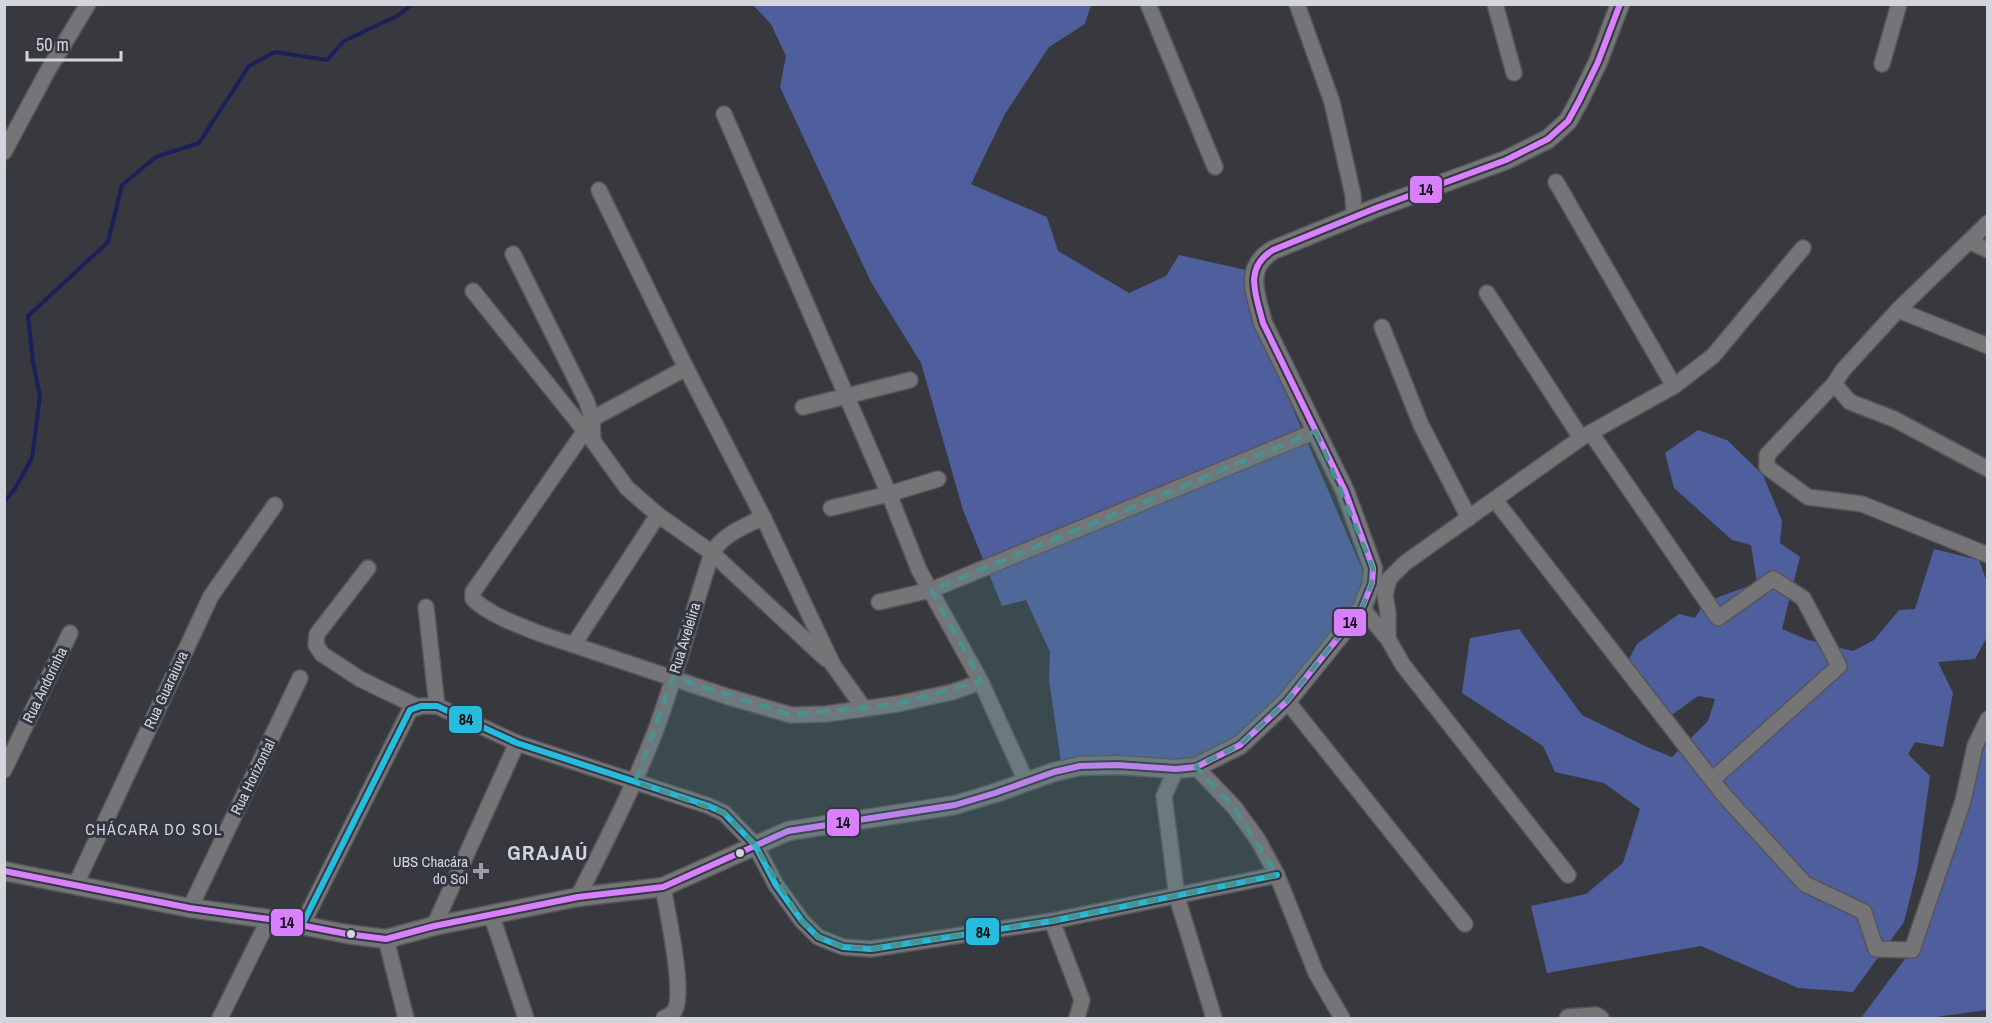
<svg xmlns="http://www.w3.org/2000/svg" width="1992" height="1023" font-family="'Archivo Narrow',sans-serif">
  <rect width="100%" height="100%" fill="#38393e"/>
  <g fill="#4f5e9c">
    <path d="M753 5H1091L1085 24 1049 47 1005 114 971 184 1047 217 1058 251 1129 293 1166 276 1179 255 1246 270 1253 316 1362 569V594L1308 663 1257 719 1205 759 1175 767 1061 762 1049 680 1050 652 1026 600 1002 606 963 510 921 363 871 282 780 87 786 56 771 24Z"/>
    <path d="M1698 430 1727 440 1763 475 1782 521 1780 543 1800 557 1782 629 1808 640 1853 651 1874 640 1899 610 1915 609 1934 549 1979 560 1987 582V637L1975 659 1938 662 1953 693 1943 747 1915 742 1908 754 1930 776 1917 870 1904 922 1853 992 1798 988 1701 946 1547 973 1531 906 1586 894 1623 863 1640 809 1604 783 1555 772 1543 746 1462 693 1470 638 1519 629 1582 715 1647 747 1672 757 1708 721 1715 699 1698 696 1669 717 1624 668 1637 644 1679 614 1695 618 1705 602 1757 583 1751 545 1732 540 1674 488 1665 453Z"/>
    <path d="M1987 719V1010L1929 1018H1861L1919 940Z"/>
  </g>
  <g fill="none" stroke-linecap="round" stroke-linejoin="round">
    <path stroke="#1a205b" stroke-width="4" d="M4 502 14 490 32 458 40 396 33 362 28 316 108 242 122 185 156 157 199 143 249 66 275 52 327 60 344 41 399 15 412 4"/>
    <g stroke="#55565a" stroke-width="18">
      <g id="minor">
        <path d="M1148 4 1215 167"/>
        <path d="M1297 4 1332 102 1353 195 1354 217"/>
        <path d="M1495 4 1514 73"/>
        <path d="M1882 64 1899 4"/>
        <path d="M724 114 889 494 919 570 981 682 1026 781"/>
        <path d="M4 152 47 72 88 4"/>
        <path d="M599 190 686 368 763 517 833 665 863 707"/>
        <path d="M1988 223 1898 310 1843 370 1834 384 1767 455V467L1808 497 1862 504 1988 555"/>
        <path d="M1970 242 1988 250"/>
        <path d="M513 254 587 402 592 419 593 441"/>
        <path d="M473 291 593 441 627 488 658 515 712 553 826 659"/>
        <path d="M1487 293 1581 438"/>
        <path d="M1898 310 1988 346"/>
        <path d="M1382 327 1421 425 1469 518"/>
        <path d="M1834 384 1850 402 1894 419 1988 469"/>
        <path d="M1674 386 1713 356 1803 248"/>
        <path d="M803 407 910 380"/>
        <path d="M592 419 686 368"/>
        <path d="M584 432 473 592V599C490 615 516 624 538 633L729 697 791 715 826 714 897 704 952 692 981 682"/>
        <path d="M1591 433 1718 618 1773 579 1803 598 1839 666 1712 780"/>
        <path d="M1495 500 1723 794 1805 884 1864 912 1876 949 1912 950 1963 801 1975 746 1988 719"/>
        <path d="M831 508 889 494 938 479"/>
        <path d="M368 568 317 634 316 645 322 654 360 679 416 706"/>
        <path d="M879 602 931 590 1316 431"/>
        <path d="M426 607 437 706"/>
        <path d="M1362 608 1388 639 1403 665 1568 875"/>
        <path d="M1388 639V613L1385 595 1389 579 1405 563 1581 438 1674 386 1556 182"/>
        <path d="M574 644 658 515"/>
        <path d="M1287 701 1465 924"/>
        <path d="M1196 767 1235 808 1258 840 1277 875 1316 973 1342 1018"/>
        <path d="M1176 769 1164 796 1177 897 1214 1018"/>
        <path d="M4 770 70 633"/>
        <path d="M75 886 211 596 275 505"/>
        <path d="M663 887C667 911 685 991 675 1010 673 1014 668 1016 664 1018"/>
        <path d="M578 897C605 843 633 789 655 732 677 673 692 613 712 553 723 534 744 527 763 517"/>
        <path d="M190 908 300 678"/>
        <path d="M491 914 526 1018"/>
        <path d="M1052 921 1082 1000 1077 1018"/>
        <path d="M302 925 410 710 421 706H437L517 743 709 806 724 813 755 845 776 885 802 921 818 937 843 947 871 949 1052 921 1277 875"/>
        <path d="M434 926 517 743"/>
        <path d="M386 939 406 1018"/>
        <path d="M220 1018 269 919"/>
        <path d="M1567 1018 1568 1017 1596 1015 1601 1018"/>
      </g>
    </g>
    <g stroke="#55565a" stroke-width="21">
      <path id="tertiary" d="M4 871 190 908 269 919 347 934 386 939 434 926 578 897 663 887 788 831 955 805 995 793 1054 772 1080 766 1117 765 1176 769 1196 767 1240 745 1287 701 1362 608 1372 583 1373 568 1345 491 1263 323C1256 295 1243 268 1273 250L1376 208 1506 160 1548 139 1568 121 1579 101 1598 62 1620 4"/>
    </g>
    <use href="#minor" stroke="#757578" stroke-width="15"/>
    <use href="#tertiary" stroke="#757578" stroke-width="18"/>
    <g stroke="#343742" stroke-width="10">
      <path id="bus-1" d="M4 871 190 908 269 919 347 934 386 939 434 926 578 897 663 887 788 831 955 805 995 793 1054 772 1080 766 1117 765 1176 769 1196 767 1240 745 1287 701 1362 608 1372 583 1373 568 1345 491 1263 323C1256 295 1243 268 1273 250L1376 208 1506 160 1548 139 1568 121 1579 101 1598 62 1620 4"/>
    </g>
    <g stroke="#343742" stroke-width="10">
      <path id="bus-2" d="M302 925 410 710 421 706H437L517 743 709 806 724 813 755 845 776 885 802 921 818 937 843 947 871 949 1052 921 1277 875"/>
    </g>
    <use href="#bus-1" stroke="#d880ff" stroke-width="6"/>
    <use href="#bus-2" stroke="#26bcdd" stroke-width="6"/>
  </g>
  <path fill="#4a928f" fill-opacity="0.2" stroke="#4a928f" stroke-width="4.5" stroke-dasharray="12 8" stroke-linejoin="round" d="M1316 431 1373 568 1372 583 1362 608 1287 701 1240 745 1196 767 1235 808 1277 875 1052 921 871 949 843 947 818 937 802 921 755 845 724 813 635 782 673 677 791 715 897 704 981 681 931 590Z"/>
  <g fill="#d2d5dc" stroke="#343742" stroke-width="2">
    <circle cx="740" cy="853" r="5"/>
    <circle cx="351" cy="934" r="5"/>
  </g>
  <path fill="#9c9ea5" stroke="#343742" stroke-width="2" d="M478 862h6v6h6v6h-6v6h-6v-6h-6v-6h6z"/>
  <g text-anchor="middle" stroke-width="6" stroke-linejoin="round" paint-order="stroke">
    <g font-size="15" fill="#d2d5dc" stroke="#343742">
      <text transform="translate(685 638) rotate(-73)" y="5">Rua Avelelira</text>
      <text transform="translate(45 685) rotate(-64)" y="5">Rua Andorinha</text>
      <text transform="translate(166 690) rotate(-65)" y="5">Rua Guaraiuva</text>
      <text transform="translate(253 777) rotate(-64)" y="5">Rua Horizontal</text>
    </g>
    <g font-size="15" fill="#d2d5dc" stroke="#343742" text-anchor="end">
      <text x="468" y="867">UBS Chacára<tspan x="468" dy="17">do Sol</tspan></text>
    </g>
    <g font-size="16" letter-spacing="1.5" fill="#d2d5dc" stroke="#343742">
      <text x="154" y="835">CHÁCARA DO SOL</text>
    </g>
    <g font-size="21" font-weight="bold" letter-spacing="1.5" fill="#d2d5dc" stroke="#343742">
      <text x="548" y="860">GRAJAÚ</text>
    </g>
  </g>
  <g stroke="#343742" stroke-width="2">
    <rect x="1409" y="175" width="34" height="29" rx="6" fill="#d880ff"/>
    <rect x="1333" y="608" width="34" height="29" rx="6" fill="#d880ff"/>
    <rect x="448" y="705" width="35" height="29" rx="6" fill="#26bcdd"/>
    <rect x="826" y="808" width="34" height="29" rx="6" fill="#d880ff"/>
    <rect x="270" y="908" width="34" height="29" rx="6" fill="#d880ff"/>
    <rect x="965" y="917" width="35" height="29" rx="6" fill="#26bcdd"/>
  </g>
  <g font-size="16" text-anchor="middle" font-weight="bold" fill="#111">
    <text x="1426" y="195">14</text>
    <text x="1350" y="628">14</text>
    <text x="466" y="725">84</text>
    <text x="843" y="828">14</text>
    <text x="287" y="928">14</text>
    <text x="983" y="938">84</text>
  </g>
  <rect width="1992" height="1023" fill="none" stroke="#d2d5dc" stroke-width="12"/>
  <path d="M27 51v9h94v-9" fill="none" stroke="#d2d5dc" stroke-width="3"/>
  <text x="36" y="51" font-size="18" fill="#d2d5dc" stroke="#343742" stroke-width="4.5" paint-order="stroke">50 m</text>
</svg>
